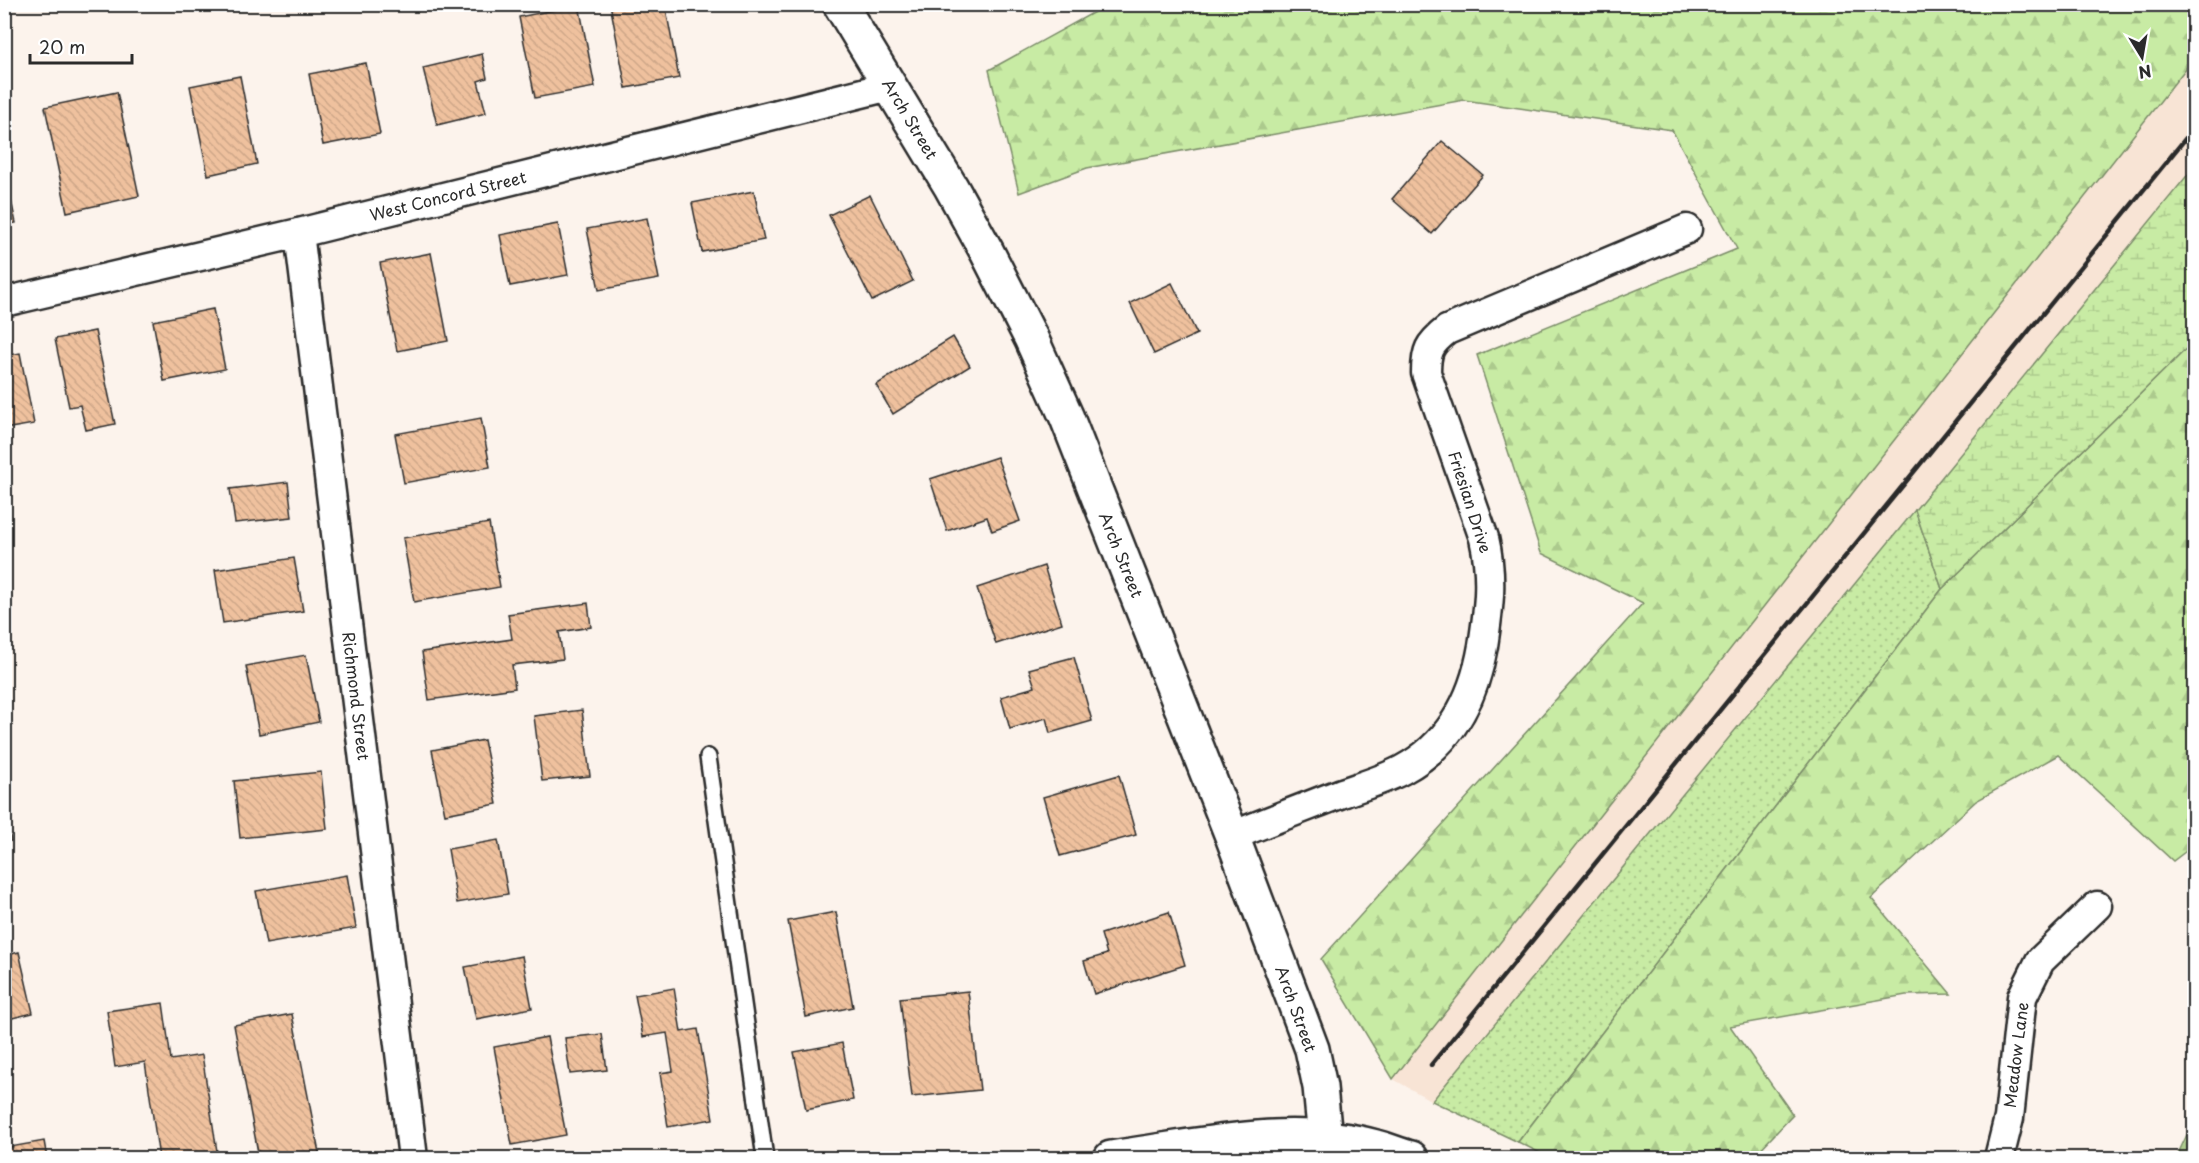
<svg xmlns="http://www.w3.org/2000/svg" width="2199" height="1163" font-family="'Playpen Sans',sans-serif">
  <defs>
    <pattern id="grass-dots" width="8" height="8" patternUnits="userSpaceOnUse" patternTransform="scale(1.5)"><rect width="8" height="8" fill="#c8eba4"/><path d="M2 2h.1M6 6h.1" fill="none" stroke="#acca8d" stroke-width="1.8" stroke-linecap="round"/></pattern>
    <pattern id="forest-firs" width="22" height="20" patternUnits="userSpaceOnUse" patternTransform="scale(1.5)"><rect width="22" height="20" fill="#c8eba4"/><path d="M5 1l3.5 6h-7zM16 11l3.5 6h-7z" fill="#acca8d"/></pattern>
    <pattern id="wetland-marsh" width="20" height="14" patternUnits="userSpaceOnUse" patternTransform="scale(1.5)"><rect width="20" height="14" fill="#c8eba4"/><path d="M1 5h8M5 5V1M11 12h8M15 12V8" fill="none" stroke="#acca8d"/></pattern>
    <pattern id="building-back-hatch" width="6" height="6" patternUnits="userSpaceOnUse" patternTransform="scale(1.5)"><rect width="6" height="6" fill="#efc19e"/><path d="M-1 5l2 2M0 0l6 6M5-1l2 2" fill="none" stroke="#cda688"/></pattern>
  </defs>
  <rect width="100%" height="100%" fill="#fcf3ec"/>
  <filter id="ink" filterUnits="userSpaceOnUse"><feTurbulence type="fractalNoise" baseFrequency=".0167" numOctaves="2"/><feDisplacementMap in="SourceGraphic" scale="12" xChannelSelector="R" yChannelSelector="G"/><feConvolveMatrix kernelMatrix="1 2 1 2 8 2 1 2 1" color-interpolation-filters="sRGB"/></filter>
  <g filter="url(#ink)">
    <path fill="#f8e4d5" d="M2194 58V167L1432 1101 1393 1079Z"/>
    <path fill="url(#grass-dots)" stroke="#7a8b68" stroke-width="1.5" d="M1915 510 1942 589 1518 1142 1432 1101Z"/>
    <g fill="url(#forest-firs)" stroke="#7a8b68" stroke-width="1.5">
      <path d="M1107 5H2194V58L1393 1079 1321 959 1643 603 1541 553 1477 355 1737 249 1672 130 1464 100 1087 168 1019 193 989 70Z"/>
      <path d="M2194 341V845L2173 861 2058 755 1976 801 1871 898 1951 994 1906 995 1730 1026 1793 1115 1752 1158H1550L1518 1142 1942 589Z"/>
      <path d="M2194 1120V1158H2176Z"/>
    </g>
    <path fill="url(#wetland-marsh)" stroke="#7a8b68" stroke-width="1.5" d="M2194 167V341L1942 589 1915 510Z"/>
    <g fill="url(#building-back-hatch)" stroke="#2b2b2b" stroke-width="1.5">
      <path d="M610 4H665L679 78 626 88Z"/>
      <path d="M579 5 595 87 535 98 519 17Z"/>
      <path d="M482 54 487 78 478 81 486 113 437 125 423 68Z"/>
      <path d="M366 63 380 134 323 145 309 74Z"/>
      <path d="M240 76 257 164 208 175 190 86Z"/>
      <path d="M117 92 139 196 67 212 45 107Z"/>
      <path d="M1442 141 1483 175 1432 234 1392 199Z"/>
      <path d="M4 168 16 223 4 225Z"/>
      <path d="M754 191 764 240 702 252 692 203Z"/>
      <path d="M870 195 913 281 872 301 829 215Z"/>
      <path d="M647 218 659 279 599 290 587 229Z"/>
      <path d="M558 224 568 275 510 286 500 235Z"/>
      <path d="M431 253 448 341 397 351 380 263Z"/>
      <path d="M1172 283 1197 334 1154 354 1130 303Z"/>
      <path d="M213 309 225 369 164 381 153 321Z"/>
      <path d="M95 331 115 424 86 430 80 405 69 407 55 339Z"/>
      <path d="M953 337 970 366 893 414 876 385Z"/>
      <path d="M20 353 34 424 4 429V356Z"/>
      <path d="M481 418 490 467 404 483 395 434Z"/>
      <path d="M997 457 1020 521 992 531 987 517 947 531 930 479Z"/>
      <path d="M288 482 292 517 235 523 230 489Z"/>
      <path d="M489 523 500 587 414 602 403 538Z"/>
      <path d="M294 558 303 611 223 623 215 570Z"/>
      <path d="M1044 566 1062 623 996 644 977 588Z"/>
      <path d="M588 603 591 627 559 632 563 659 512 665 515 688 429 700 422 652 512 639 508 614Z"/>
      <path d="M306 655 319 722 259 734 246 666Z"/>
      <path d="M1074 657 1092 721 1050 733 1046 718 1010 729 1001 697 1035 687 1029 669Z"/>
      <path d="M582 710 590 776 542 781 534 716Z"/>
      <path d="M484 740 497 804 445 814 432 750Z"/>
      <path d="M321 772 327 829 240 838 234 781Z"/>
      <path d="M1119 775 1136 835 1060 856 1043 797Z"/>
      <path d="M4 808 11 841 4 843Z"/>
      <path d="M498 840 508 894 457 903 448 849Z"/>
      <path d="M347 875 356 928 266 944 256 891Z"/>
      <path d="M836 912 853 1007 806 1017 788 921Z"/>
      <path d="M1169 912 1185 965 1094 994 1084 961 1107 954 1101 934Z"/>
      <path d="M19 952 33 1013 4 1020V956Z"/>
      <path d="M522 956 532 1008 476 1019 465 967Z"/>
      <path d="M674 988 681 1032 698 1029 713 1119 668 1127 660 1073 673 1071 667 1033 643 1037 635 995Z"/>
      <path d="M968 991 980 1090 912 1097 900 998Z"/>
      <path d="M163 1003 171 1060 202 1055 218 1158H159L145 1062 115 1067 107 1011Z"/>
      <path d="M292 1014 320 1158H259L234 1025Z"/>
      <path d="M602 1034 607 1070 570 1074 565 1038Z"/>
      <path d="M547 1037 566 1135 512 1145 494 1047Z"/>
      <path d="M842 1043 853 1100 806 1110 794 1052Z"/>
      <path d="M44 1141 47 1158H4V1145L5 1148Z"/>
    </g>
    <g fill="none" stroke-linecap="round" stroke-linejoin="round">
      <g stroke="#2b2b2b" stroke-width="20">
        <path id="lane" d="M708 757 765 1158"/>
      </g>
      <g stroke="#2b2b2b" stroke-width="33">
        <g id="street">
          <path d="M299 233 413 1158"/>
          <path d="M4 302 299 233 890 86"/>
          <path d="M1232 836C1269 821 1306 807 1342 793 1362 786 1383 780 1402 770 1451 744 1474 698 1483 646 1489 607 1493 577 1484 538L1426 373C1426 351 1429 344 1447 330L1687 229"/>
          <path d="M1999 1158 2009 1118 2022 997 2040 961 2097 906"/>
        </g>
      </g>
      <g stroke="#2b2b2b" stroke-width="38">
        <g id="secondary">
          <path d="M840 4 951 187 987 252 1031 338 1067 418 1232 836 1312 1049 1320 1087 1325 1139"/>
          <path d="M1111 1158C1197 1146 1290 1123 1376 1147 1388 1150 1399 1155 1411 1158"/>
        </g>
      </g>
      <use href="#lane" stroke="#fff" stroke-width="15"/>
      <use href="#street" stroke="#fff" stroke-width="28"/>
      <use href="#secondary" stroke="#fff" stroke-width="33"/>
      <path stroke="#2b2b2b" stroke-width="4.5" d="M1431 1065 2194 128"/>
    </g>
  </g>
  <g text-anchor="middle" stroke-width="6" stroke-linejoin="round" paint-order="stroke">
    <g font-size="16" fill="#2b2b2b" stroke="#fff">
      <text transform="translate(910 119) rotate(59)" y="6">Arch Street</text>
      <text transform="translate(448 196) rotate(-14)" y="6">West Concord Street</text>
      <text transform="translate(1470 502) rotate(72)" y="6">Friesian Drive</text>
      <text transform="translate(1121 555) rotate(68)" y="6">Arch Street</text>
      <text transform="translate(356 696) rotate(83)" y="6">Richmond Street</text>
      <text transform="translate(1296 1009) rotate(70)" y="6">Arch Street</text>
      <text transform="translate(2016 1055) rotate(-83)" y="6">Meadow Lane</text>
    </g>
  </g>
  <rect width="2199" height="1163" fill="none" stroke="#fff" stroke-width="24"/>
  <rect x="12" y="12" width="2175" height="1139" fill="none" stroke="#2b2b2b" stroke-width="2" filter="url(#ink)"/>
  <g transform="translate(2142 57) rotate(169)" stroke="#ffffff" stroke-width="4.5" paint-order="stroke">
  <path d="M0-4.5L10 22L0 15L-10 22Z" fill="#2b2b2b"/>
  <text y="-9" font-size="16" font-weight="bold" text-anchor="middle" fill="#2b2b2b">N</text>
  </g>
  <path d="M30 54v9h102v-9" fill="none" stroke="#2b2b2b" stroke-width="3"/>
  <text x="39" y="54" font-size="18" fill="#2b2b2b" stroke="#ffffff" stroke-width="4.5" paint-order="stroke">20 m</text>
</svg>
